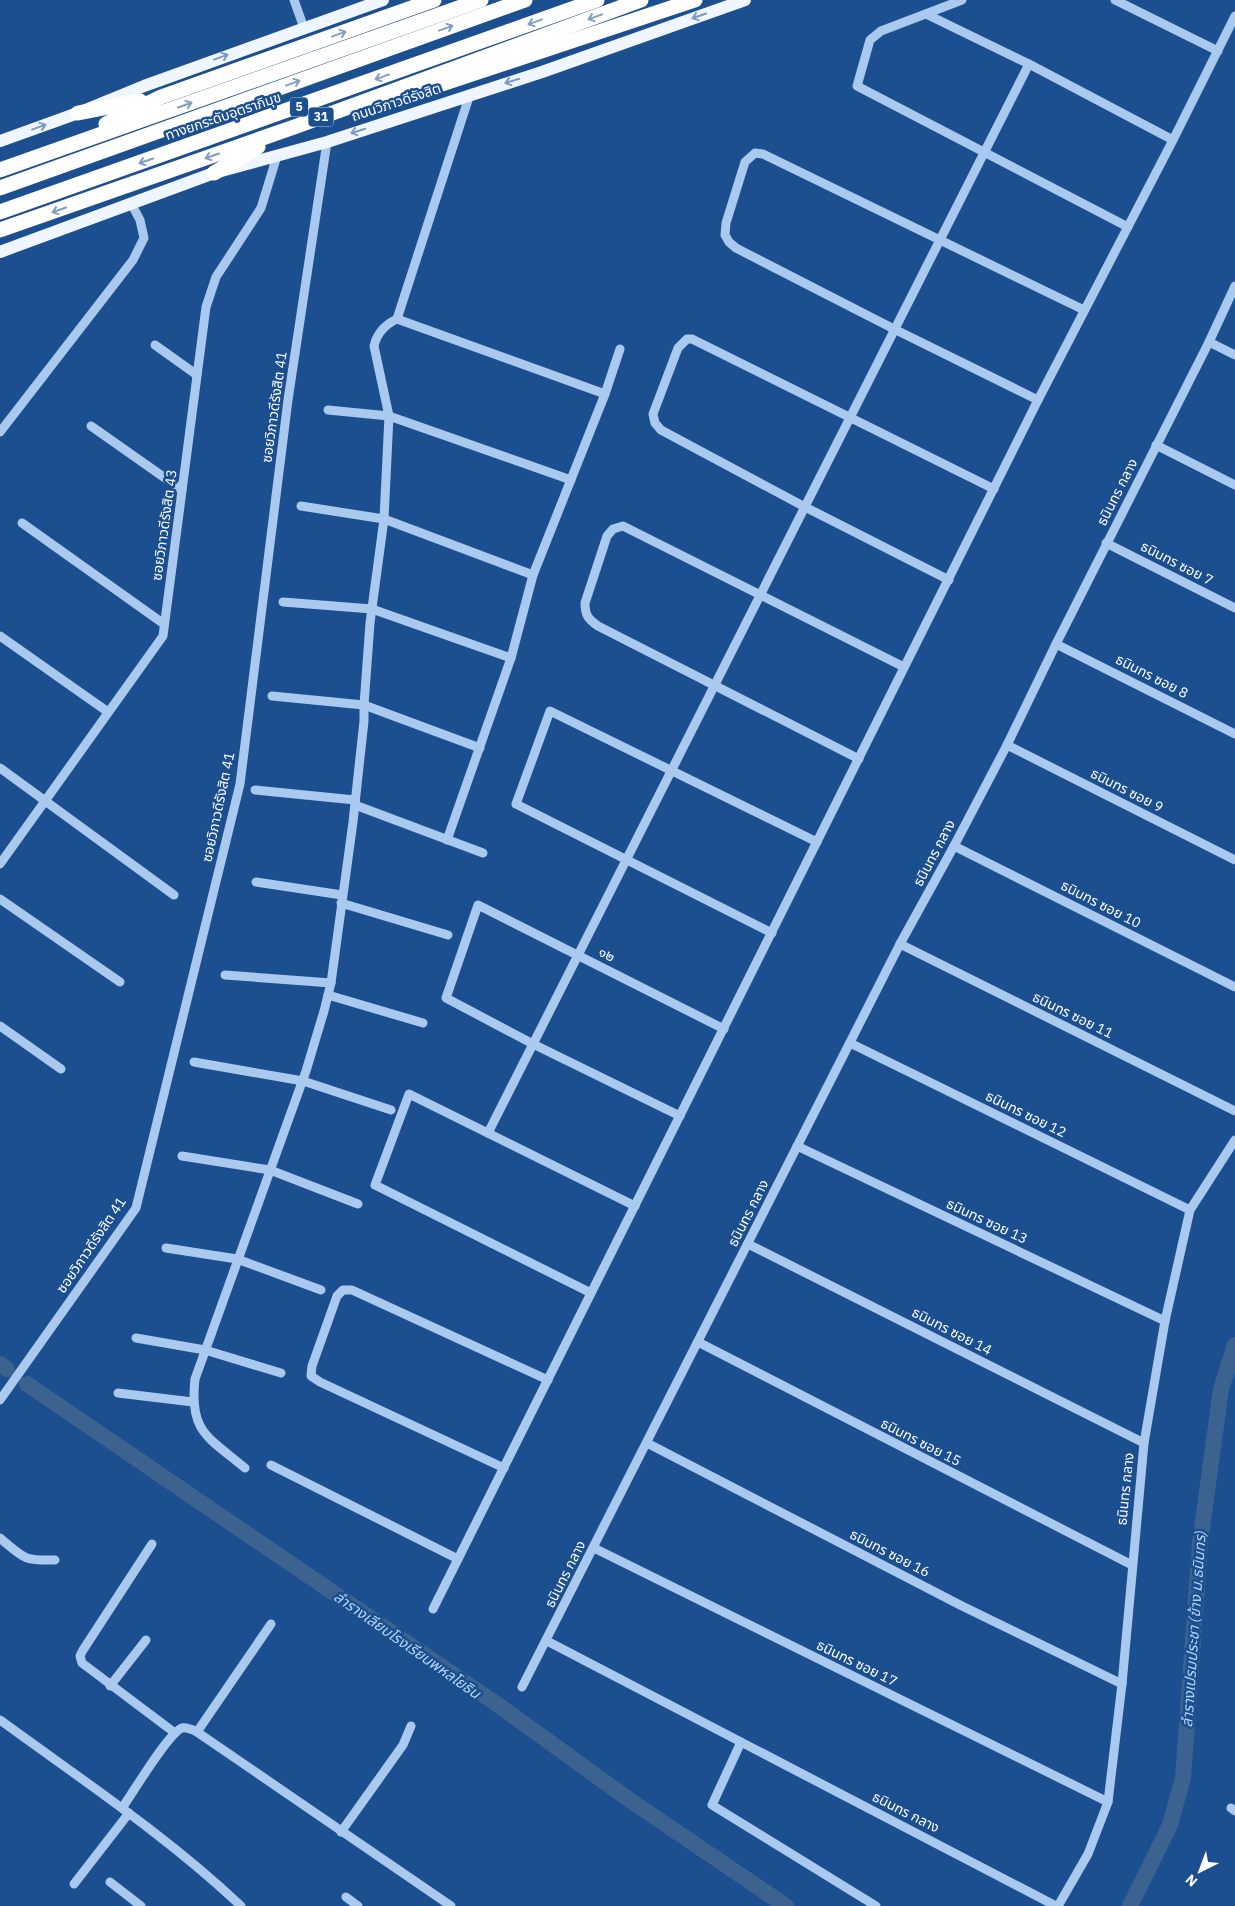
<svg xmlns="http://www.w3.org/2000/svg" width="1235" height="1906" font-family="'IBM Plex Sans','Noto Sans Thai',sans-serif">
  <rect width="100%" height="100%" fill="#1b4f8f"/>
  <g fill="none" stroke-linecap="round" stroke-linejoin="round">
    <g stroke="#3c6290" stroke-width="16">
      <path d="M0 1364 7 1369"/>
      <path d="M27 1384 501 1707 631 1801 786 1906"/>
      <path d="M1130 1906 1170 1825 1183 1778 1200 1543 1221 1389 1235 1345"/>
    </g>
    <g stroke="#a9c9ee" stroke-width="9">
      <path d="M294 0 304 28"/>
      <path d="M962 0 881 31 870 40 857 86 1128 227"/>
      <path d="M1115 0 1218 51"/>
      <path d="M926 14 1029 64 1173 140"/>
      <path d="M397 319 470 94"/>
      <path d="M1209 342 1235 355"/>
      <path d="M155 345 197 375"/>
      <path d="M1038 400 894 329 736 248 729 242 725 235 726 223 745 162 755 153 763 154 1084 310"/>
      <path d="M328 410 389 416 571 480"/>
      <path d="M91 426 182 490"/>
      <path d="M0 432 133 260 144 238 140 220 132 205"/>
      <path d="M1156 445 1235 485"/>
      <path d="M301 506 384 519 533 575"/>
      <path d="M22 523 164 624"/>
      <path d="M1106 543 1235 608"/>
      <path d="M949 580 805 507 661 430 655 423 653 414 678 348 687 339H692L994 489"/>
      <path d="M283 602 372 609 511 658"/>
      <path d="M0 636 108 712"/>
      <path d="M1056 644 1235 734"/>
      <path d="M272 696 364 705 480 748"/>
      <path d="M1007 745 1235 860"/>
      <path d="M859 759 598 626C588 619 585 615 585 603L607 536 613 529 623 526 904 667"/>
      <path d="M0 768 174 895"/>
      <path d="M255 790 355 800"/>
      <path d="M355 805 483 853"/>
      <path d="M447 840 511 658 533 575 605 394 620 349"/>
      <path d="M954 846 1235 987"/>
      <path d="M0 864 163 636 206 307 216 277 261 208 277 156"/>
      <path d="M256 882 342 895"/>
      <path d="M0 899 120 982"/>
      <path d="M341 903 448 935"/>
      <path d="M772 933 516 804 550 711 817 842"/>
      <path d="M900 944 1235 1111"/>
      <path d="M225 975 331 983"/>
      <path d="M328 995 423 1023"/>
      <path d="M0 1026 61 1069"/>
      <path d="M850 1043 1190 1210"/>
      <path d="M194 1062 303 1081 391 1110"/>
      <path d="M680 1116 533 1044 446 998 478 905 724 1029"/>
      <path d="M488 1133 1029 64"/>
      <path d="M797 1146 1165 1321"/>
      <path d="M182 1156 270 1170 358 1204"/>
      <path d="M748 1244 1144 1443"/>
      <path d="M166 1248 237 1259 321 1290"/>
      <path d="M591 1293 375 1185 409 1094 635 1206"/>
      <path d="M136 1338 205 1350 281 1373"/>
      <path d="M698 1342 1132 1565"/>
      <path d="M118 1393 193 1402"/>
      <path d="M0 1400 136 1208 240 784 288 400 327 142"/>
      <path d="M647 1443 962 1606 1122 1684"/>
      <path d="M271 1465 458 1559"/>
      <path d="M245 1468C208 1437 189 1432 195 1379L306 1071 324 1011 331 983 353 822 364 721V705L370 623 384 519 389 416 374 346C377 333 384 325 397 319L605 394"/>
      <path d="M504 1468 320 1382 311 1376 312 1366 337 1296 343 1290H352L548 1380"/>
      <path d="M0 1538C24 1558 23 1561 55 1560"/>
      <path d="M152 1544 83 1650 80 1656 82 1663 175 1733"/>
      <path d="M594 1548 1108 1802"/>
      <path d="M433 1609 1038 400 1173 140 1235 16"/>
      <path d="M547 1641 1056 1906"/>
      <path d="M110 1686 146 1640"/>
      <path d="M522 1687 900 944 954 846 1007 745 1056 644 1209 342 1235 286"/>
      <path d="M0 1720C82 1780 167 1836 241 1906"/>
      <path d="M197 1732 271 1624"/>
      <path d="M741 1742 712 1805 876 1906"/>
      <path d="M122 1808C133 1793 168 1733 182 1728 187 1727 193 1730 197 1732L451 1906"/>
      <path d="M1231 1808 1235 1811"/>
      <path d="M341 1832 403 1745 411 1726"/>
      <path d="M110 1882 141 1906"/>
      <path d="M74 1884 129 1813"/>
      <path d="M346 1897 358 1906"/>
      <path d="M1058 1906 1088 1854 1108 1802 1122 1684 1144 1443 1165 1321 1190 1210 1235 1140"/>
    </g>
    <g stroke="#f0f6ff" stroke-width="12">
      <path d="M0 141 78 113 144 86 383 0"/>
      <path d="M0 252 214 173 327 142 542 72 745 0"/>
    </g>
    <g stroke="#fff" stroke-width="15">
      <path d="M397 99 695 0"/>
      <path d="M78 113 140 101"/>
      <path d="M106 124 161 97 434 0"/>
      <path d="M0 170 481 0"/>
      <path d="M214 173 258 147"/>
      <path d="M0 188 525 0"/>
      <path d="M0 212 597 0"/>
      <path d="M0 230 297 126 641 0"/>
    </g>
  </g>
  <defs><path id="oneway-shaft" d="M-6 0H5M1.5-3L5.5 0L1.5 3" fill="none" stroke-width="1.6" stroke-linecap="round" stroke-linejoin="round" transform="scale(1.25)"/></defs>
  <g stroke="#7b9ac1">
    <use href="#oneway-shaft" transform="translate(699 16) rotate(161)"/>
    <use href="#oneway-shaft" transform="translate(221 57) rotate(-20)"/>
    <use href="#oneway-shaft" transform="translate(512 81) rotate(163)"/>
    <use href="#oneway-shaft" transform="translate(39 127) rotate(-20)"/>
    <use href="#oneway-shaft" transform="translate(358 131) rotate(162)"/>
  </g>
  <g stroke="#829ec1">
    <use href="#oneway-shaft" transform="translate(595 17) rotate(160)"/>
    <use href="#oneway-shaft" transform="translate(535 22) rotate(160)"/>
    <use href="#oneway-shaft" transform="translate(446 28) rotate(-20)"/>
    <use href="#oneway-shaft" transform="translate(339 34) rotate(-20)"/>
    <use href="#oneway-shaft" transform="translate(382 77) rotate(160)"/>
    <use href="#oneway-shaft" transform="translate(293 83) rotate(-20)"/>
    <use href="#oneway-shaft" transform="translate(185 105) rotate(-19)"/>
    <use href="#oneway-shaft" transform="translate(212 156) rotate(161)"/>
    <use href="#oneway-shaft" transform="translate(146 161) rotate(161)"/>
    <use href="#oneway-shaft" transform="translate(59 210) rotate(161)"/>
  </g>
  <g text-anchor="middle" stroke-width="5" stroke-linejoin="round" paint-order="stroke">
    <g fill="#1b4f8f" stroke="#bbcadd" stroke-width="1">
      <rect x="290" y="97.5" width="18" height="19" rx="4"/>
      <rect x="308.5" y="107.5" width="25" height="19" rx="4"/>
    </g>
    <g font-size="12" font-weight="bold" fill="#fff">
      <text x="299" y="111">5</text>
      <text x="321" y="121">31</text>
    </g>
    <g font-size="14" fill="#fff" stroke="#1b4f8f">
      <text transform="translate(396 102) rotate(-18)" y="5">ถนนวิภาวดีรังสิต</text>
      <text transform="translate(223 116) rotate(-19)" y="5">ทางยกระดับอุตราภิมุข</text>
      <text transform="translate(274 407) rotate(-82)" y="5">ซอยวิภาวดีรังสิต 41</text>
      <text transform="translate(1117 492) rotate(-63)" y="5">ธนินทร กลาง</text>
      <text transform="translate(164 525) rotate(-82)" y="5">ซอยวิภาวดีรังสิต 43</text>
      <text transform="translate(1177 563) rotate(27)" y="5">ธนินทร ซอย 7</text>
      <text transform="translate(1152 676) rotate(27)" y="5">ธนินทร ซอย 8</text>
      <text transform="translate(1127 790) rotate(27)" y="5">ธนินทร ซอย 9</text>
      <text transform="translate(218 807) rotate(-78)" y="5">ซอยวิภาวดีรังสิต 41</text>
      <text transform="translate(934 853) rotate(-62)" y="5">ธนินทร กลาง</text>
      <text transform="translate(1101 904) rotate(27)" y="5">ธนินทร ซอย 10</text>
      <text transform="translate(607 954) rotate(27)" y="5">๑๒</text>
      <text transform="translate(1073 1015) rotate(26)" y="5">ธนินทร ซอย 11</text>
      <text transform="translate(1026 1114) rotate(26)" y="5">ธนินทร ซอย 12</text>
      <text transform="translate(748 1213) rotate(-63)" y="5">ธนินทร กลาง</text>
      <text transform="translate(987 1221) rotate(25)" y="5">ธนินทร ซอย 13</text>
      <text transform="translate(91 1245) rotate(-56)" y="5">ซอยวิภาวดีรังสิต 41</text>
      <text transform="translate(952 1331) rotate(27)" y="5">ธนินทร ซอย 14</text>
      <text transform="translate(921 1442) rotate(27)" y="5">ธนินทร ซอย 15</text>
      <text transform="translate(1125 1489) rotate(-84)" y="5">ธนินทร กลาง</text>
      <text transform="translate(890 1553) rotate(27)" y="5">ธนินทร ซอย 16</text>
      <text transform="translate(565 1574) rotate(-63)" y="5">ธนินทร กลาง</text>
      <text transform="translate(857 1663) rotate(26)" y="5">ธนินทร ซอย 17</text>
      <text transform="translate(906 1812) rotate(27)" y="5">ธนินทร กลาง</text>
    </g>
    <g font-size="15" font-style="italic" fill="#b5d3f5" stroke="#1b4f8f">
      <text transform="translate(1194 1629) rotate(-86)" y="5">ลำรางเปรมประชา (ข้าง ม.ธนินทร)</text>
      <text transform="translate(407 1645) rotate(35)" y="5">ลำรางเลียบโรงเรียนพหลโยธิน</text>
    </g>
  </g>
  <g transform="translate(1200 1871) rotate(222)" stroke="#1b4f8f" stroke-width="4" paint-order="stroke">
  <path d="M0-4L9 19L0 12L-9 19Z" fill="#ffffff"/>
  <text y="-8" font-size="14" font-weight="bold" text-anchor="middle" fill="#ffffff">N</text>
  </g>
</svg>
